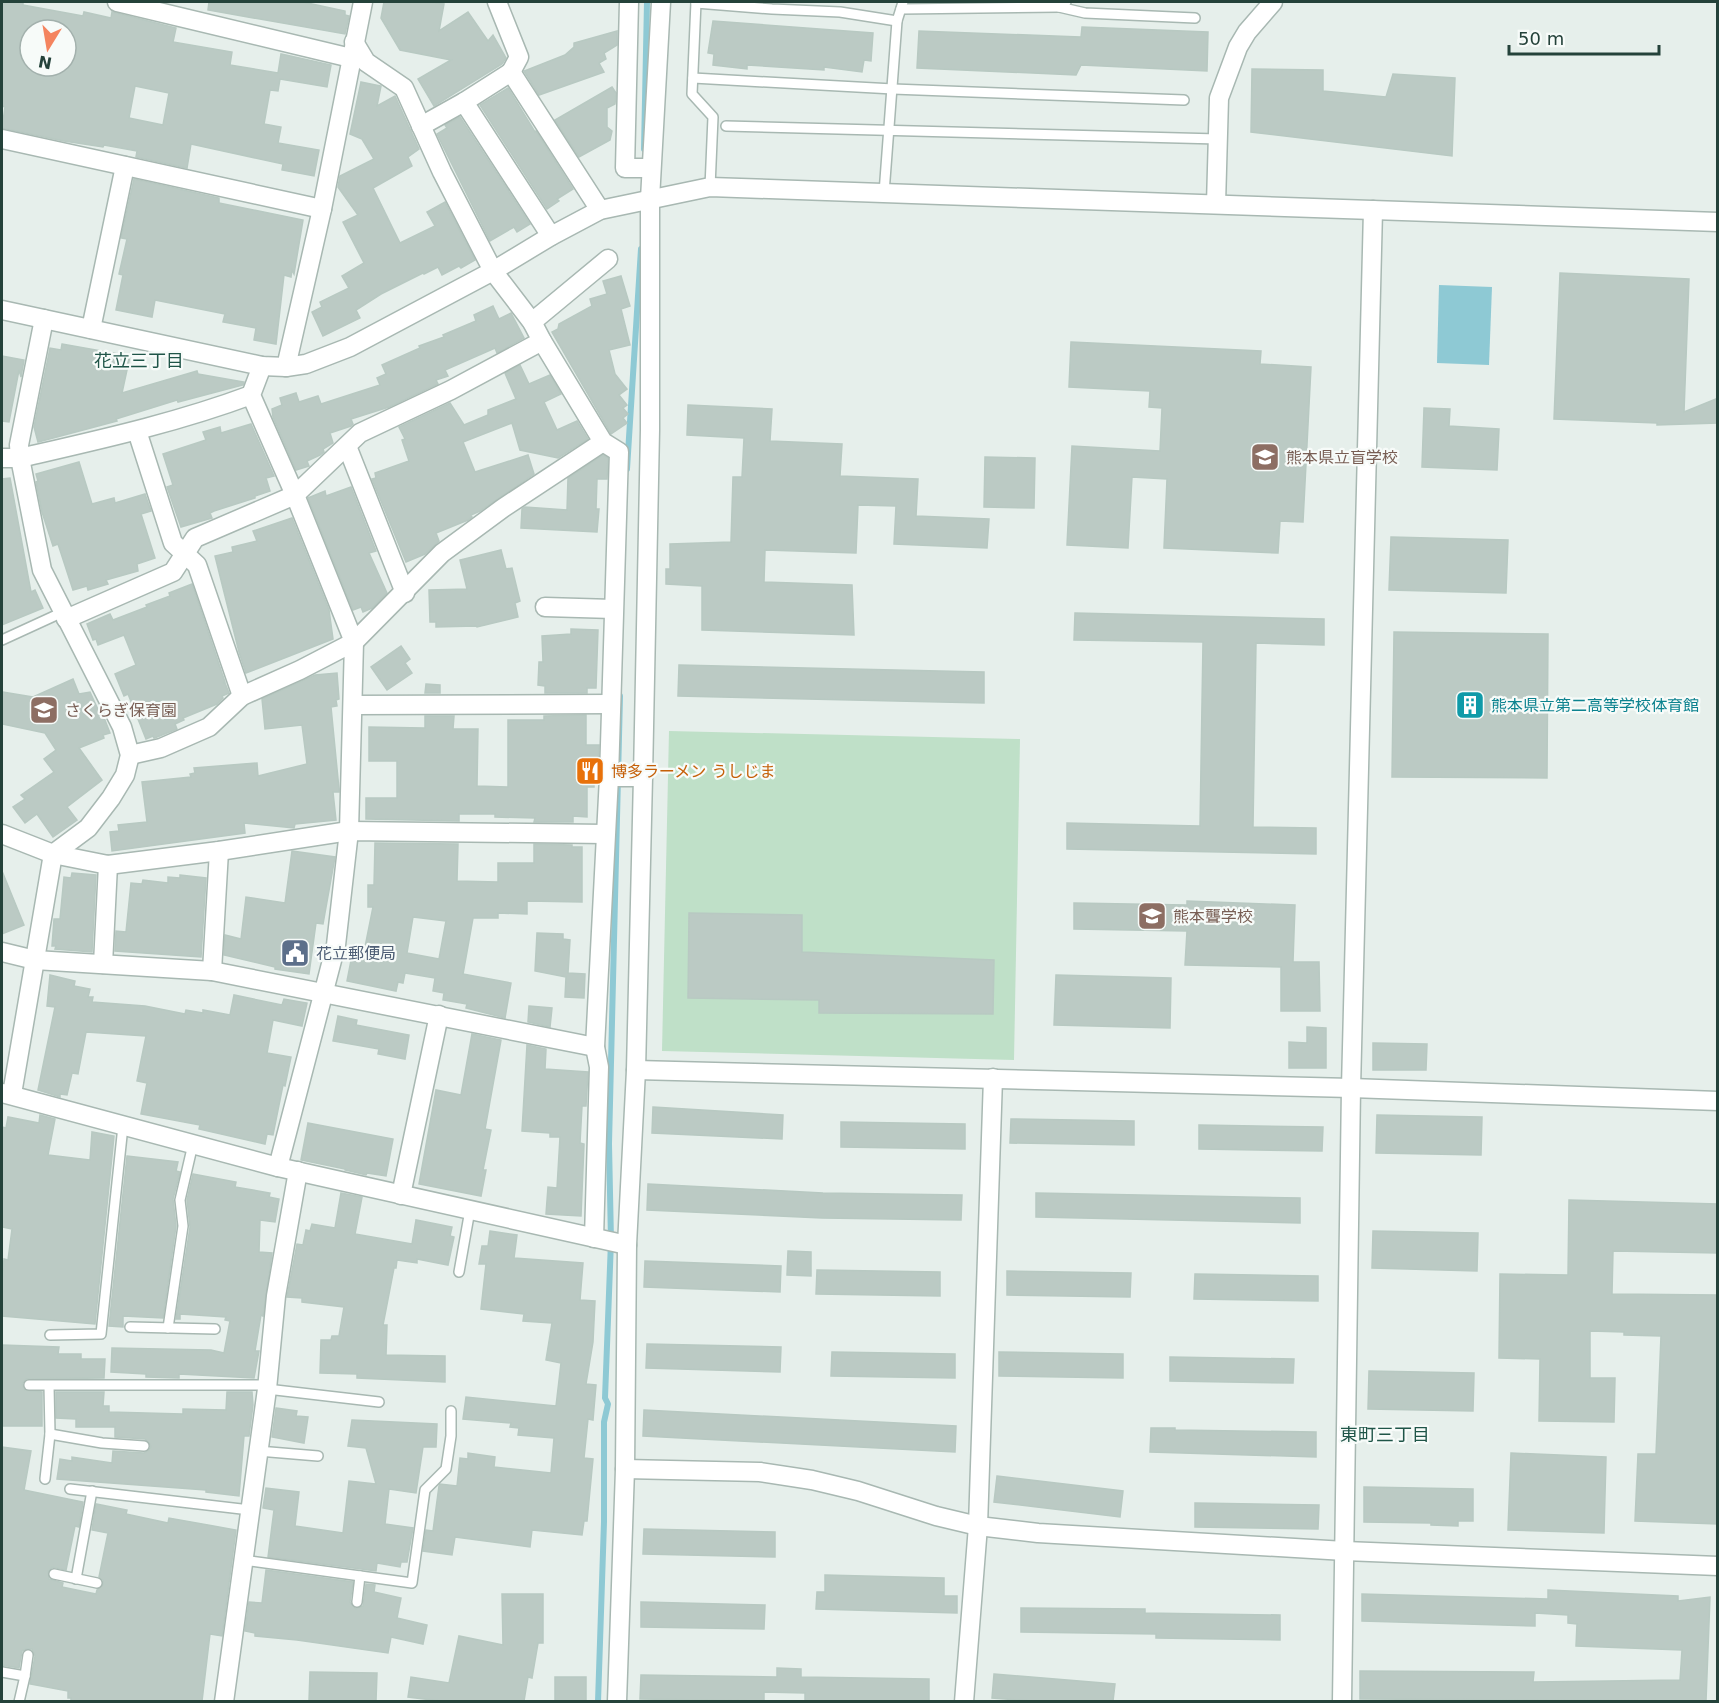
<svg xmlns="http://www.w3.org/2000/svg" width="1719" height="1703" font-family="'DejaVu Sans','Noto Sans JP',sans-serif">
  <rect width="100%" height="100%" fill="#e6efeb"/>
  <path fill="#bfe0c8" d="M669 731 1020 739 1014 1060 662 1051Z"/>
  <path fill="#8ec9d4" d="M1439 285 1492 287 1489 365 1437 363Z"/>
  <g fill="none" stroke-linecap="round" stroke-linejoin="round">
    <g stroke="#8ec9d4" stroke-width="6">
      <path d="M644 149 647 2"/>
      <path d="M627 469 641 249"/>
      <path d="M598 1702 604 1522V1422L608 1404 605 1398 611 1241 609 1144 620 696"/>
    </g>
  </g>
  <g fill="#bbcac4" stroke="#b8c9c2" stroke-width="1.5" fill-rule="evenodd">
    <path d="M2 2H23V5L83 16 84 12 111 18 112 12 176 28 173 42 232 52 230 65 278 73 281 54 331 65 327 87 280 79 278 91 270 90 264 124 281 127 278 143 319 150 314 176 282 170 283 164 191 144 187 168 136 157 137 151 104 145 103 147 64 141 2 128 5 107 2 106ZM30 30H66V66H30ZM135 86 169 93 163 125 129 118Z"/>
    <path d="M209 2H303L345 11V15L349 16 345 34 208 10Z"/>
    <path d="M384 2H430L444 4 439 31 468 12 488 41 493 35 506 58 502 64 434 106 418 79 451 60 400 50 381 18Z"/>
    <path d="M713 21 873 33 871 61 864 60 862 72 824 67V70L747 65V69L713 65 714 54 708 53Z"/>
    <path d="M1082 27 1208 32 1207 71 1081 65 1076 75 917 68 919 31 1081 37Z"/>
    <path d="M617 31V45L604 53 606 59 599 63 604 72 539 95 524 71 565 55 574 47V43Z"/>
    <path d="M1252 69 1323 70V91L1386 97 1393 74 1455 78 1452 156 1251 132Z"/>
    <path d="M361 82 381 86 377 106 395 96 419 149 408 157 412 166 373 188 400 243 435 226 427 212 445 202 475 260 461 268 459 266 442 275 438 267 424 274 423 273 381 294 356 310 360 318 323 336 312 312 322 307 320 302 349 288 342 276 364 263 343 222 358 215 338 187 340 176 374 159 362 139 350 134Z"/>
    <path d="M612 87 616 93 615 104 607 108V127L612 131 610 140 579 157 555 120Z"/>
    <path d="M508 88 535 132 536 131 573 189 557 199 559 201 547 209 480 105Z"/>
    <path d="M460 117 530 224 517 232 514 227 490 241 437 134 447 128 445 125Z"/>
    <path d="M134 179 219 198V203L303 220 294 274 292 270 291 277 284 275 276 344 254 340 256 328 223 322 225 314 155 300 152 317 116 310 123 275 119 274 127 239 121 238Z"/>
    <path d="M1560 273 1689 279 1684 412 1718 398V423L1657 425V423L1554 419Z"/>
    <path d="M621 276 630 306 621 309 630 345 609 350 615 374 627 389 619 395 627 405 623 408 628 414 623 418 627 423 611 434 552 332 558 329 559 324 592 306 590 299 607 294 603 281Z"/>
    <path d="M493 306 499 319 511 313 524 338 497 353 495 348 445 370 448 376 436 380 438 384 389 407 351 419 353 424 351 426 330 433 333 443 323 449 324 452 320 455 307 461 309 466 296 470 273 417 272 409 282 405 280 398 296 393 299 402 318 396 321 404 380 385 377 378 386 374 382 365 420 348 419 346 444 337 443 335 476 321 474 315Z"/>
    <path d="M1071 342 1261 351 1260 364 1311 367 1303 522 1280 521 1278 553 1164 548 1167 479 1132 477 1128 548 1067 545 1072 446 1160 451 1162 408 1149 407 1150 391 1069 387Z"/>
    <path d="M62 344 130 356 122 393 197 371 198 374 244 382 243 385 178 402 177 400 116 419 117 421 38 442 34 427 50 348 61 350Z"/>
    <path d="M2 356 24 360 21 377 19 370 9 422 2 421Z"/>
    <path d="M520 365 529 384 550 375 561 394 544 402 557 430 577 421 588 439 558 458 520 450 512 423 463 442 475 472 528 455 534 474 480 511 471 515 472 517 468 520 436 533 439 541 425 554 406 562 372 479 376 478 375 473 409 461 402 440 405 439 399 427 450 403 464 425 488 415V410L516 399 505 373Z"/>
    <path d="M688 405 772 409 770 441 842 444 840 476 918 479 916 516 989 519 987 548 894 544 896 506 858 505 856 553 765 550 764 582 852 585 854 635 702 630V586L666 584V569H670V544L731 542 733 477H742L744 438 687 435Z"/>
    <path d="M1424 408 1450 409 1449 426 1499 429 1497 470 1422 467Z"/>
    <path d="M251 424 274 476 266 478 270 491 255 496V498L214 511 210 513 212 518 181 527 167 487 173 485 163 454 206 440 203 432 220 427 221 433Z"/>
    <path d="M603 455 608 458 607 479H597L596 509H599L597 532 521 528 522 509 525 507 567 510 568 478Z"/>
    <path d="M985 457 1035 458 1034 508 984 507Z"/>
    <path d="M79 462 92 504 114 498 115 503 145 494 151 511 141 514 155 558 137 564 138 571 106 580 108 584 88 590 87 586 73 590 58 544 53 546 42 512 36 482 38 481 36 474Z"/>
    <path d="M10 478 31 592 35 590 43 608 2 625V479Z"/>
    <path d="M351 487 376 551 369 553 387 593 372 608 363 612 361 607 353 610 308 498 325 491 326 496Z"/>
    <path d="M292 518 329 610 333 639 246 673 239 652 215 556 233 552 232 547 257 541 253 531Z"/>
    <path d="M1391 537 1508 540 1506 593 1389 590Z"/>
    <path d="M501 550 506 569 512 568 520 601 515 603 518 617 477 627 476 626 436 627V622H430L429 590 467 589 460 560Z"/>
    <path d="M192 584 225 682 223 683H225L229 693 222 696 223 698 217 704 183 718 184 720 175 724 177 729 157 737 154 738 153 736 146 739 128 694 124 696 115 674 136 665 124 635 98 645 96 639 93 640 87 624 110 614 113 620 147 607 146 605 170 596 169 593Z"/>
    <path d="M1075 613 1324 619V645L1256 643 1253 827 1316 828V854L1067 849V823L1200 826 1203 642 1074 640Z"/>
    <path d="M571 629 598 630 596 688H587V693H545V686L538 685 539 662H543L542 636 571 634Z"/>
    <path d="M1394 632 1548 634 1547 778 1392 777Z"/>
    <path d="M401 646 410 659 405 663 412 673 387 690 371 667Z"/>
    <path d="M679 665 984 672V703L678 696Z"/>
    <path d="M337 673 339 699 336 700 337 706 331 707 339 789V792H333L336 820 295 824 294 828 244 823 245 833 112 851 110 832 119 831 118 825 147 822 142 782 191 777 190 774 195 773 194 768 257 763 258 776 307 764 302 725 265 729 262 699 315 675Z"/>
    <path d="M73 679 79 694 90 692 101 716 103 715 110 733 103 735 104 738 79 748 102 780 67 807 77 820 53 837 37 814 25 823 13 807 25 799 21 795 54 772 44 759 56 750 45 733 2 724V692L33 697Z"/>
    <path d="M426 684 440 685V693H425Z"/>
    <path d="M586 715V745H599L597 783H594V787H587V817L573 816V822H534L535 818 495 817V814H459V821L366 819V798H397V761H369V727L425 728V716H454L453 729H478L477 786 508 787V720H544V716Z"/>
    <path d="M375 843 458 844 457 881 498 882V863H534V844L572 845V847H582V902L527 901V914L498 913V918H473L463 974 511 983 505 1018 466 1008 467 1004 443 1000 444 993 433 991 435 978 405 973 403 983 398 982 396 991 347 981 354 945 365 947 373 907H368V885H374ZM413 917 446 921 439 959 407 953Z"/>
    <path d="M292 851 335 857 323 924 316 923 309 974 275 969V967L224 955 225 935 241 939 246 897 285 903Z"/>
    <path d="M2 871 24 925 2 934Z"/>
    <path d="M72 873 96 875 92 952 55 949 56 946H52L54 919H60L64 877 71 878Z"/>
    <path d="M180 875 206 878 201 957 115 951 116 931 126 932 131 883 142 884 143 880 168 883V877L180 878Z"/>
    <path d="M1187 901 1295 905 1293 962H1319L1320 1011H1281V967L1185 965 1187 931 1074 929V903L1187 905Z"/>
    <path d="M689 913 802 915V952L994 960 993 1014 819 1013V1000L688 998Z"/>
    <path d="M537 933 563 934V939L570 940 568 973 585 974 584 998 565 997 566 977 535 971Z"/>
    <path d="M50 975 75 981 74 986 90 989 88 997H93L92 1002 145 1006 185 1014 186 1010 203 1013V1010L230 1015 234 995 282 1005 284 999 307 1003 302 1026 273 1020 267 1053 291 1057 285 1086 283 1085 273 1135 267 1134 265 1144 199 1129 200 1125 141 1114 147 1083 137 1081 146 1036 86 1032 78 1074 72 1073 67 1095 60 1094V1097L38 1090 55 1007 47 1006Z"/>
    <path d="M1056 975 1171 978 1170 1028 1054 1025Z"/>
    <path d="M529 1006 552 1008 550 1027 528 1022Z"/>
    <path d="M338 1016 357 1020 356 1025 409 1035 405 1059 378 1054 379 1049 333 1041Z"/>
    <path d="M1307 1027 1326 1028V1068H1289V1042L1307 1043Z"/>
    <path d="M472 1034 501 1040 485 1129 491 1130 483 1170H486L481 1196 419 1184 436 1090 461 1095Z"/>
    <path d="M1373 1043 1427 1044 1426 1070H1373Z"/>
    <path d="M527 1045 546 1049 545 1069 588 1072 586 1106H582L580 1143 584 1144 581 1216 546 1214 548 1187 557 1188 560 1137H550V1133L522 1131Z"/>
    <path d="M653 1107 783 1115 782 1139 652 1133Z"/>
    <path d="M40 1115 55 1119 48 1155 90 1160 92 1132 114 1136 95 1324 2 1316V1279L4 1259 8 1260 12 1229 2 1227V1127L6 1128 8 1117 39 1123Z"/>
    <path d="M1377 1115 1482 1117 1481 1155 1376 1153Z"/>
    <path d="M1011 1119 1134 1121V1145L1010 1143Z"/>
    <path d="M841 1122 965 1124V1149L841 1147Z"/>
    <path d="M308 1123 393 1139 386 1176 367 1173 366 1175 345 1170V1169L301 1160Z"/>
    <path d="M1199 1125 1323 1127 1322 1151 1199 1149Z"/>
    <path d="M127 1156 178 1162 176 1171 180 1172 173 1199 176 1226 163 1318 123 1316V1327L109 1326Z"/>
    <path d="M193 1174 236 1182 235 1187 270 1193 269 1197 279 1199 275 1222 260 1220 259 1252 272 1253 263 1316 261 1315 255 1351H259L254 1378 179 1374V1378L146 1377V1374L111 1372 112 1348 211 1350 224 1353 230 1321 225 1320 226 1317 180 1314V1319H176L190 1227 187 1200Z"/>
    <path d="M648 1184 823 1193 962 1195 961 1220 822 1218 647 1210Z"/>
    <path d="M341 1193 362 1197 355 1234 412 1244 416 1220 452 1227 450 1236 454 1237 448 1265 417 1259V1263L397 1260 396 1268H394L383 1325H387L386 1355 445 1356V1382L357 1378V1374L320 1373 321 1340H331L332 1336H339L344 1307 302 1302V1298L287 1297 297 1244 303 1245 306 1230 310 1231 312 1224 335 1228Z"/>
    <path d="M1036 1193 1300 1198V1223L1036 1217Z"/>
    <path d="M1569 1200 1718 1204V1253L1613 1251 1612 1294 1718 1295V1524L1635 1521 1638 1454H1656L1661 1336 1624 1335V1332L1590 1331V1378H1615L1614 1422 1539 1421 1540 1359 1499 1358 1500 1274 1568 1275Z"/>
    <path d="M490 1231 517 1235 514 1258 583 1263 580 1300 595 1301 593 1342 586 1384 596 1385 593 1420 588 1419 584 1458 593 1459 587 1521H584L582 1535 532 1530 530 1547 455 1537 452 1555 423 1551 426 1530 433 1531 439 1486 440 1484 457 1486 460 1458 468 1459V1453L495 1457 494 1467 551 1473 554 1438 518 1435 519 1428 510 1427 511 1423 463 1419 466 1397 556 1406 561 1363 546 1360 552 1323 523 1321 524 1314 481 1309 486 1264H479L482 1246H488Z"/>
    <path d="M1373 1231 1478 1233 1477 1271 1372 1268Z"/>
    <path d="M788 1251 811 1252V1276L787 1275Z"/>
    <path d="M645 1261 781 1266 780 1292 644 1287Z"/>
    <path d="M817 1270 940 1272V1296L816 1294Z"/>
    <path d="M1007 1271 1131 1273 1130 1297 1007 1295Z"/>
    <path d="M1195 1274 1318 1276V1301L1194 1299Z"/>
    <path d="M647 1344 781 1347 780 1372 646 1368Z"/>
    <path d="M2 1345 59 1347 58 1354H81V1359H105L104 1378 26 1379 22 1384 25 1390 42 1392V1426H2Z"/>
    <path d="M832 1352 955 1354V1378L831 1376Z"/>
    <path d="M999 1352 1123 1354V1378L999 1376Z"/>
    <path d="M1170 1357 1294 1359 1293 1383 1170 1381Z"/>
    <path d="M1369 1371 1474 1373 1473 1411 1368 1409Z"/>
    <path d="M56 1392H104L103 1406H109V1412L183 1414V1409L226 1410 227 1392H252L253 1405 249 1436H244L239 1496 206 1492V1490L57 1479 60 1459 72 1461V1457L112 1463 113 1451 144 1453 149 1450 151 1446 145 1439 115 1437V1427H76V1419L56 1418Z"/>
    <path d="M276 1408 297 1411 296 1416 308 1417 304 1443 272 1437Z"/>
    <path d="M644 1410 956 1426 955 1452 643 1436Z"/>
    <path d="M352 1420 437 1424 436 1447H423L416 1493 389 1489 385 1524 413 1528 407 1562H401L400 1567 377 1563 376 1571 268 1557 274 1510 263 1508 266 1488 299 1492 295 1526 343 1533 349 1481 376 1484 366 1448 348 1446Z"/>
    <path d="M1151 1428H1175V1430L1316 1432V1457L1150 1452Z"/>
    <path d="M2 1447 31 1451 24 1490 83 1502 79 1527 75 1526 66 1570 52 1567 48 1572 49 1579 63 1583 62 1587 96 1594 97 1590 103 1585V1580L99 1577 108 1533 92 1530 96 1504 127 1510 126 1514 168 1523 169 1518 236 1530 222 1636 210 1634 202 1701H71V1698H68V1691L30 1684 35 1656 32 1649H26L22 1651 19 1668 2 1665Z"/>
    <path d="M1511 1453 1606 1457 1604 1533 1508 1530Z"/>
    <path d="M997 1476 1123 1491 1120 1517 994 1502Z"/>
    <path d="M1364 1487 1473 1489V1521H1458V1526L1431 1525V1523L1364 1522Z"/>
    <path d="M1195 1503 1319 1505 1318 1529 1195 1527Z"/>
    <path d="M644 1529 775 1532V1557L643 1554Z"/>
    <path d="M266 1570 353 1582 350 1602 356 1609 363 1606 366 1584 375 1585 374 1592 401 1598 397 1618 427 1625 423 1644 391 1637 388 1653 297 1640 255 1636V1633L245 1631 249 1602 262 1603Z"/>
    <path d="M825 1575 944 1578V1596H957V1613L816 1609 817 1592H825Z"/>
    <path d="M1548 1590 1678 1596V1601L1710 1597 1706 1701 1360 1699V1671L1534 1672 1533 1682 1680 1680 1682 1650 1576 1646 1577 1624 1568 1623V1615L1535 1613V1626L1362 1621V1594L1548 1599Z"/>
    <path d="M502 1594H543V1643H538L532 1678 528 1677 524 1701H440L408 1697 411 1677 449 1683 459 1636 503 1645Z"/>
    <path d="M641 1602 765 1605 764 1629 641 1627Z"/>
    <path d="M1021 1608 1145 1609V1613L1280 1615V1640L1156 1638V1634L1021 1632Z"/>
    <path d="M777 1668 801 1669V1677L929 1679V1701H805V1693L764 1692V1701L640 1699 641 1675 777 1677Z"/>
    <path d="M310 1672 377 1673 376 1701H309Z"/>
    <path d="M994 1674 1115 1684 1113 1701H1031L992 1698Z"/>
    <rect x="555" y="1677" width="31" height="24"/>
  </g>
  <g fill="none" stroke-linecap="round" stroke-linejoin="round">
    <g stroke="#a8b8b2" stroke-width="12">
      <g id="service">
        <path d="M696 2 692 94 713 117 710 187"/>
        <path d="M696 3 772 9 840 12 897 21"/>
        <path d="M1059 7 1085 13 1195 18"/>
        <path d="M901 9 1059 7 1066 2"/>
        <path d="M693 78 893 89 1184 100"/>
        <path d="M726 126 1218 139"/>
        <path d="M884 193 897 21 903 2"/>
        <path d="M2 640 63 612"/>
        <path d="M459 1272 470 1210"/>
        <path d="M130 1327 215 1329"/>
        <path d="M168 1328 183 1226 180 1200 193 1144"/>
        <path d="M50 1335 101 1334 123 1126"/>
        <path d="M29 1385H267"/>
        <path d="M267 1389 379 1402"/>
        <path d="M50 1434 102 1443 144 1446"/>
        <path d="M258 1451 318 1456"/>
        <path d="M45 1479 50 1434 49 1386"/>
        <path d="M70 1489 250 1510"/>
        <path d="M243 1560 412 1583 425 1490 446 1469 451 1436V1411"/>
        <path d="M54 1574 97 1583"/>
        <path d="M76 1579 92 1491"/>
        <path d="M357 1602 360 1576"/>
        <path d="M2 1672 25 1676 19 1702"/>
        <path d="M25 1676 28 1655"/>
      </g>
    </g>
    <g stroke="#a8b8b2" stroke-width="21">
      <g id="minor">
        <path d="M117 2 351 58"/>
        <path d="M497 2 519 57 511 72"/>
        <path d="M629 2 625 168H651"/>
        <path d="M354 42 366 62 404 88 442 172 493 271 532 322 542 341 603 442 619 452 609 777 595 1047 599 1067 594 1238"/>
        <path d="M464 102 551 236"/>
        <path d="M421 126 464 102 511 72 600 210"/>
        <path d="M2 139 322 209"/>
        <path d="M1216 204 1219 98 1238 47 1247 32 1273 2"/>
        <path d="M532 322 608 259"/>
        <path d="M91 329 125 166"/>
        <path d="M262 366 251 395 295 495 354 642 349 831 336 945 278 1167"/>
        <path d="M286 367 322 209 363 2"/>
        <path d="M137 431 173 543 197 565 242 696"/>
        <path d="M347 446 405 593"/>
        <path d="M2 458H20C98 440 176 423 251 395"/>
        <path d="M545 607 613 609"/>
        <path d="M66 619 173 572 195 538 295 495 360 433 451 390 542 341"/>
        <path d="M353 705 611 704"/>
        <path d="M130 755 161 748 209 727 242 696 300 670 354 642 442 553 503 508 603 442"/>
        <path d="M609 777H643"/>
        <path d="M2 834 53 854 108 865 219 851 349 831 605 834"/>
        <path d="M2 952 35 960 212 971 595 1047"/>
        <path d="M103 964 108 865"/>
        <path d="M212 971 219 851"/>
        <path d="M2 1093 278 1167 627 1245"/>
        <path d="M12 1094 53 854 88 828 111 798 125 775 130 755 122 727 42 570 20 458 19 445 44 319"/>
        <path d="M401 1195 439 1015"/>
        <path d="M625 1469 760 1472 812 1480 858 1491 936 1516 978 1526 1038 1533 1345 1551 1718 1566"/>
        <path d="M224 1702 267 1389 276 1296 298 1171"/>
        <path d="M617 1702 625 1469 627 1245 636 1070 643 777 650 430V199L661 2"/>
        <path d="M964 1702 978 1526 993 1078"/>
      </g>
    </g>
    <g stroke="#a8b8b2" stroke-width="21">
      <g id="tertiary">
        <path d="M2 310 262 366 286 367 306 364 350 347 493 271 551 236 600 210 710 187 1718 222"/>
        <path d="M636 1070 1351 1088 1718 1101"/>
        <path d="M1342 1702 1351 1088 1373 210"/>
      </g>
    </g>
    <use href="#service" stroke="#fff" stroke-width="9"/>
    <use href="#minor" stroke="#fff" stroke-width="18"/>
    <use href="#tertiary" stroke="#fff" stroke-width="18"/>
  </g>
  <defs>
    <g id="school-square" transform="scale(1.5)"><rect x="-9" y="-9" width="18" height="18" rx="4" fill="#8d6e63" stroke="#f7fbf9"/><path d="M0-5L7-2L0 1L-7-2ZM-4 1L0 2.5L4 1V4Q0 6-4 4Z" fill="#fff"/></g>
    <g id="building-square" transform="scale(1.5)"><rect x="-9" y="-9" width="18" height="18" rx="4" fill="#0f9aa8" stroke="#f7fbf9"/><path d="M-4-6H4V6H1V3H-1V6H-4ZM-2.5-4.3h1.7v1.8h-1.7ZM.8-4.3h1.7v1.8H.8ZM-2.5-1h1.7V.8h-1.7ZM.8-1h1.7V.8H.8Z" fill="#fff"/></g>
    <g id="restaurant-square" transform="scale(1.5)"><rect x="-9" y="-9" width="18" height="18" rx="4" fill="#e8710a" stroke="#f7fbf9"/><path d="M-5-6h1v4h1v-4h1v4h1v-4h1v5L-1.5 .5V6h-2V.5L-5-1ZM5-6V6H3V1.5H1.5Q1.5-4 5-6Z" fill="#fff"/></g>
    <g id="civic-square" transform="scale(1.5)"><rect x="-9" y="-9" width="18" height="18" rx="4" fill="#5c6f8a" stroke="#f7fbf9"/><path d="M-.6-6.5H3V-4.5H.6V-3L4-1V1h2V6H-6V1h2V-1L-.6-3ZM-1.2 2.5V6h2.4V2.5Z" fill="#fff"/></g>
  </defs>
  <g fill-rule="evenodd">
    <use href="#school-square" x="1265" y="457"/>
    <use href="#building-square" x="1470" y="705"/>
    <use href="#school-square" x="44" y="710"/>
    <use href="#restaurant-square" x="590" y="771"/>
    <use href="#school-square" x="1152" y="916"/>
    <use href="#civic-square" x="295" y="953"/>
  </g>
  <g text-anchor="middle" stroke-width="4.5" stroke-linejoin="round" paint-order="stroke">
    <g font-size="16" fill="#785e54" stroke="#f7fbf9" text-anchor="start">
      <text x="1286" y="463">熊本県立盲学校</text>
      <text x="65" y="716">さくらぎ保育園</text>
      <text x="1173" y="922">熊本聾学校</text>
    </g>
    <g font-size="16" fill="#0d838f" stroke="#f7fbf9" text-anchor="start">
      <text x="1491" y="711">熊本県立第二高等学校体育館</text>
    </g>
    <g font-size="16" fill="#c56008" stroke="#f7fbf9" text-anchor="start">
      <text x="611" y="777">博多ラーメン うしじま</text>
    </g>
    <g font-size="16" fill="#4e5e75" stroke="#f7fbf9" text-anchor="start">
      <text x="316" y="959">花立郵便局</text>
    </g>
    <g font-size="18" fill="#1f5548" stroke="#f7fbf9">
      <text x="139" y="367">花立三丁目</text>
      <text x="1385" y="1441">東町三丁目</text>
    </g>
  </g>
  <rect width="1719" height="1703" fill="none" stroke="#24423a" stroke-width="6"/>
  <g transform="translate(48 48) rotate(191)"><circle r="28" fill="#f7fbf9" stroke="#a3b1ad" stroke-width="1.5"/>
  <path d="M0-4.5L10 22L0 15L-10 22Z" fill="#f4845f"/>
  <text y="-9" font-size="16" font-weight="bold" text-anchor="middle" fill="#24423a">N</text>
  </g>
  <path d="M1509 45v9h150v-9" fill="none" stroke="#24423a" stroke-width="3"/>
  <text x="1518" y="45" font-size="18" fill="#24423a" stroke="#f7fbf9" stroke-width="4.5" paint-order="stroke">50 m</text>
</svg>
